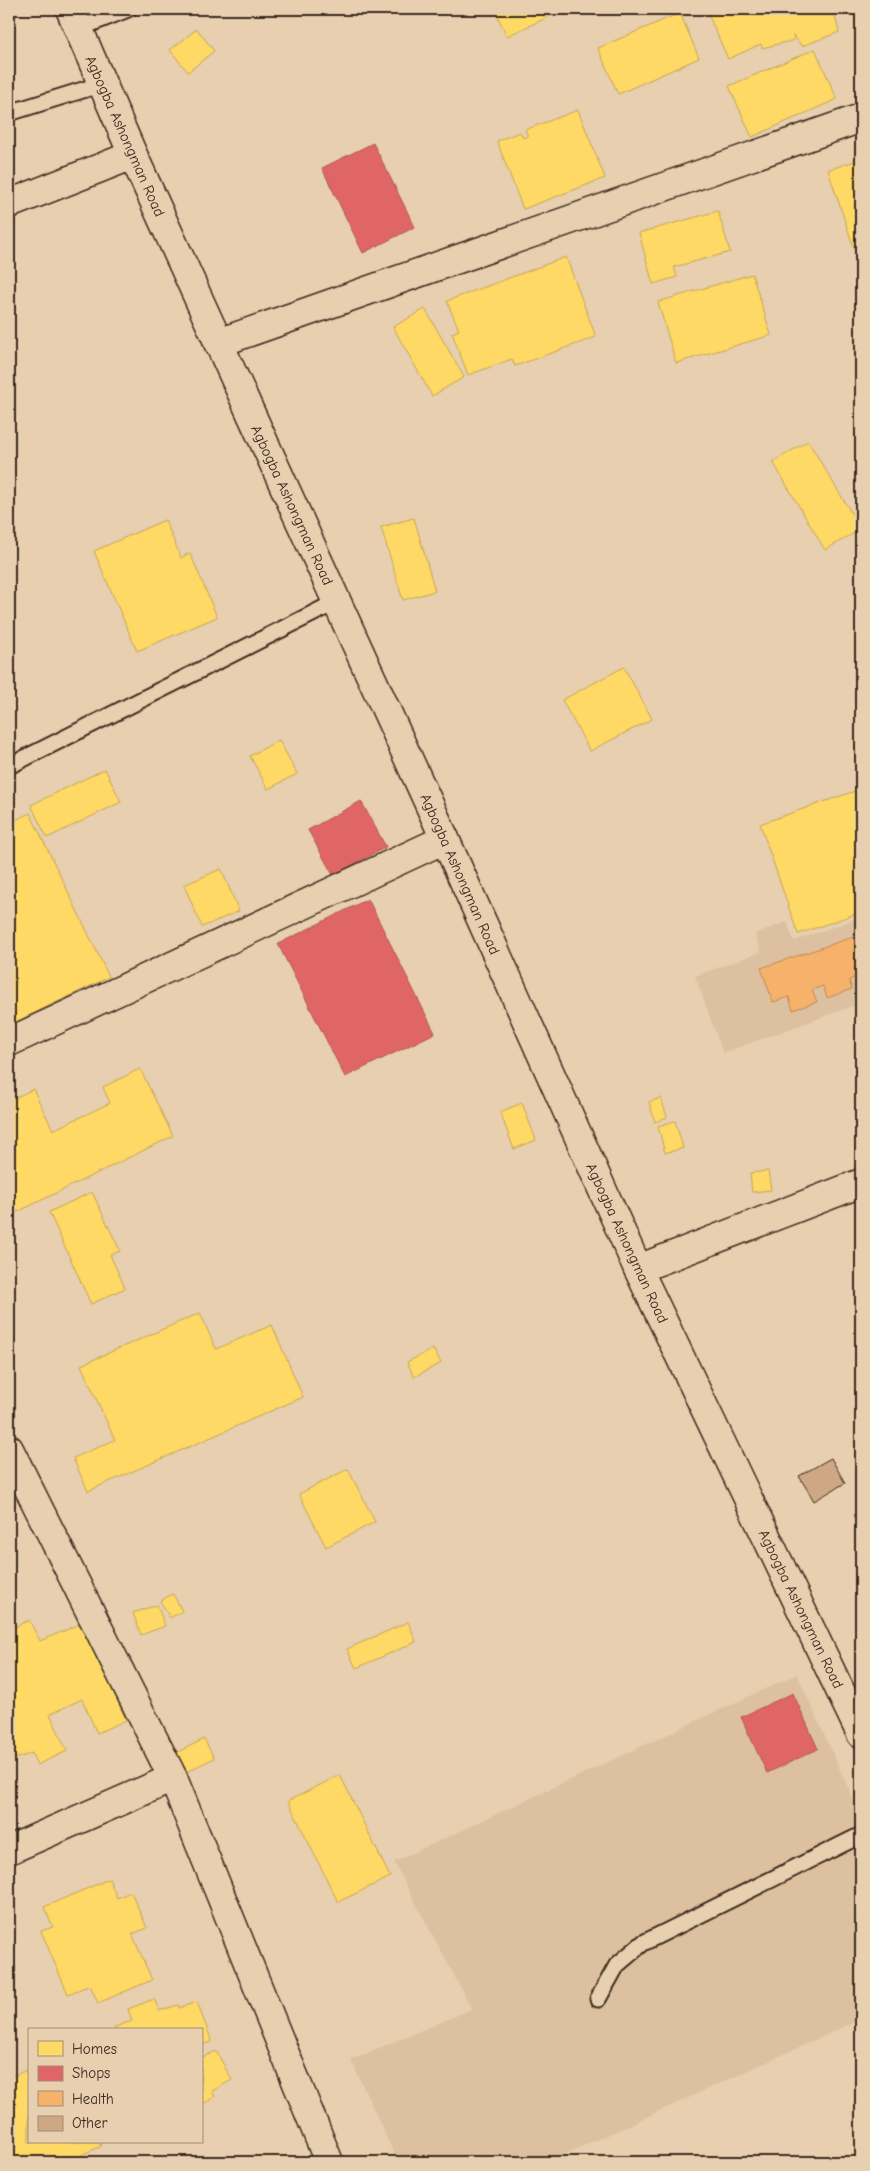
<svg xmlns="http://www.w3.org/2000/svg" width="870" height="2171" font-family="'Comic Neue',sans-serif">
  <rect width="100%" height="100%" fill="#e7cfaf"/>
  <filter id="ink" filterUnits="userSpaceOnUse"><feTurbulence type="fractalNoise" baseFrequency=".02" numOctaves="2"/><feDisplacementMap in="SourceGraphic" scale="10" xChannelSelector="R" yChannelSelector="G"/><feConvolveMatrix kernelMatrix="1 2 1 2 8 2 1 2 1" color-interpolation-filters="sRGB"/></filter>
  <g filter="url(#ink)">
    <g fill="#ddc09f">
      <path d="M861 917V1003L723 1053 695 976 761 952 755 934 787 922 794 941Z"/>
      <path d="M797 1674 861 1817V2019L548 2162H398L351 2060 472 2009 394 1862Z"/>
    </g>
    <g fill="#ffd966" stroke="#c4a450">
      <path d="M494 9H544L548 17 507 36Z"/>
      <path d="M706 9H833L839 32 802 46 793 35 794 40 762 48 761 44 728 59Z"/>
      <path d="M841 9H861V11L843 16Z"/>
      <path d="M680 13 699 58 618 94 598 48Z"/>
      <path d="M861 13V43L854 15Z"/>
      <path d="M197 29 214 51 188 72 170 50Z"/>
      <path d="M815 49 837 99 752 137 729 86Z"/>
      <path d="M578 110 605 178 523 209 497 141 520 132 523 138 528 136 525 130Z"/>
      <path d="M861 159V269L828 170Z"/>
      <path d="M718 211 730 252 674 267 677 277 653 284 639 233Z"/>
      <path d="M566 257 596 337 515 366 512 359 468 375 452 333 459 330 447 301Z"/>
      <path d="M752 274 771 335 676 363 658 302Z"/>
      <path d="M425 309 464 377 432 396 393 327Z"/>
      <path d="M808 441 861 529 825 550 773 462Z"/>
      <path d="M414 518 435 591 403 600 381 527Z"/>
      <path d="M165 520 181 558 190 553 217 617 137 651 94 551Z"/>
      <path d="M624 667 652 719 590 751 562 700Z"/>
      <path d="M279 740 297 774 268 789 250 756Z"/>
      <path d="M105 769 121 802 47 838 31 805Z"/>
      <path d="M861 789V912L798 934 760 824Z"/>
      <path d="M30 813 109 977 9 1025V823Z"/>
      <path d="M221 869 239 911 202 927 184 885Z"/>
      <path d="M140 1069 173 1136 9 1216V1101L33 1089 53 1130 110 1103 103 1087Z"/>
      <path d="M661 1098 667 1117 655 1122 649 1102Z"/>
      <path d="M522 1103 536 1140 514 1149 500 1112Z"/>
      <path d="M675 1121 683 1148 665 1153 658 1126Z"/>
      <path d="M768 1171 771 1190 752 1192 750 1173Z"/>
      <path d="M92 1192 120 1251 110 1255 125 1288 91 1304 49 1212Z"/>
      <path d="M200 1313 216 1349 272 1325 303 1397 88 1491 73 1458 115 1440 81 1365Z"/>
      <path d="M433 1349 441 1363 414 1377 407 1362Z"/>
      <path d="M348 1469 375 1522 326 1547 299 1494Z"/>
      <path d="M173 1594 182 1611 170 1618 160 1601Z"/>
      <path d="M157 1605 165 1626 141 1635 133 1613Z"/>
      <path d="M29 1620 40 1641 83 1623 126 1720 97 1733 82 1699 50 1714 67 1751 37 1765 32 1753 9 1761V1630Z"/>
      <path d="M408 1622 416 1642 356 1668 347 1649Z"/>
      <path d="M204 1739 214 1758 186 1772 182 1765 176 1769 170 1756Z"/>
      <path d="M340 1775 390 1877 338 1902 288 1801Z"/>
      <path d="M109 1879 117 1898 131 1892 147 1928 132 1934 152 1980 98 2003 90 1985 68 1994 41 1931 53 1927 44 1907Z"/>
      <path d="M154 1999 159 2011 178 2005 179 2008 197 2002 212 2042 201 2045V2030H115V2027L132 2021 128 2009Z"/>
      <path d="M216 2051 232 2080 212 2091 215 2097 201 2105V2058Z"/>
      <path d="M29 2069V2142H99L101 2146 66 2162H31L29 2158 21 2162H9V2078Z"/>
    </g>
    <g fill="#e06666" stroke="#ae5450">
      <path d="M373 143 415 227 363 253 322 168Z"/>
      <path d="M361 801 386 847 333 875 308 830Z"/>
      <path d="M368 899 435 1033 345 1077 278 944Z"/>
      <path d="M793 1693 818 1749 767 1773 741 1717Z"/>
    </g>
    <path fill="#f6b26b" stroke="#be8954" d="M859 935 861 942V975L849 980 852 989 827 998 823 986 812 990 817 1002 793 1010 789 997 773 1002 761 968Z"/>
    <path fill="#cea885" stroke="#3b2a1e" d="M831 1458 845 1483 814 1501 799 1476Z"/>
    <g fill="none" stroke-linecap="round" stroke-linejoin="round">
      <g stroke="#3b2a1e" stroke-width="19">
        <g id="service">
          <path d="M78 29 128 9"/>
          <path d="M9 113 102 84"/>
          <path d="M9 766 336 602"/>
          <path d="M598 1999 617 1965 643 1943 861 1835"/>
        </g>
      </g>
      <g stroke="#3b2a1e" stroke-width="31">
        <g id="minor">
          <path d="M9 204 133 155"/>
          <path d="M218 343 861 118"/>
          <path d="M9 1042 445 839"/>
          <path d="M638 1269 861 1183"/>
          <path d="M9 1449 173 1778 329 2162"/>
          <path d="M9 1850 173 1778"/>
        </g>
      </g>
      <g stroke="#3b2a1e" stroke-width="31">
        <path id="tertiary" d="M70 9 133 155 445 839 638 1269 861 1734"/>
      </g>
      <use href="#service" stroke="#e7cfaf" stroke-width="15"/>
      <use href="#minor" stroke="#e7cfaf" stroke-width="28"/>
      <use href="#tertiary" stroke="#e7cfaf" stroke-width="28"/>
    </g>
  </g>
  <g text-anchor="middle" stroke-width="5" stroke-linejoin="round" paint-order="stroke">
    <g font-size="15" fill="#3b2a1e" stroke="#e7cfaf">
      <text transform="translate(125 136) rotate(66)" y="5">Agbogba Ashongman Road</text>
      <text transform="translate(292 505) rotate(65)" y="5">Agbogba Ashongman Road</text>
      <text transform="translate(460 874) rotate(66)" y="5">Agbogba Ashongman Road</text>
      <text transform="translate(627 1243) rotate(65)" y="5">Agbogba Ashongman Road</text>
      <text transform="translate(801 1609) rotate(64)" y="5">Agbogba Ashongman Road</text>
    </g>
  </g>
  <rect width="870" height="2171" fill="none" stroke="#e7cfaf" stroke-width="30"/>
  <rect x="15" y="15" width="840" height="2141" fill="none" stroke="#3b2a1e" stroke-width="2" filter="url(#ink)"/>
  <rect x="28" y="2028" width="175" height="115" fill="#e7cfaf" stroke="#a28d75"/>
  <rect x="38" y="2041" width="25" height="15" fill="#ffd966" stroke="#a28d75"/>
  <text x="72" y="2054" font-size="15" fill="#3b2a1e">Homes</text>
  <rect x="38" y="2066" width="25" height="15" fill="#e06666" stroke="#a28d75"/>
  <text x="72" y="2078" font-size="15" fill="#3b2a1e">Shops</text>
  <rect x="38" y="2091" width="25" height="15" fill="#f6b26b" stroke="#a28d75"/>
  <text x="72" y="2104" font-size="15" fill="#3b2a1e">Health</text>
  <rect x="38" y="2116" width="25" height="15" fill="#cea885" stroke="#a28d75"/>
  <text x="72" y="2128" font-size="15" fill="#3b2a1e">Other</text>
</svg>
